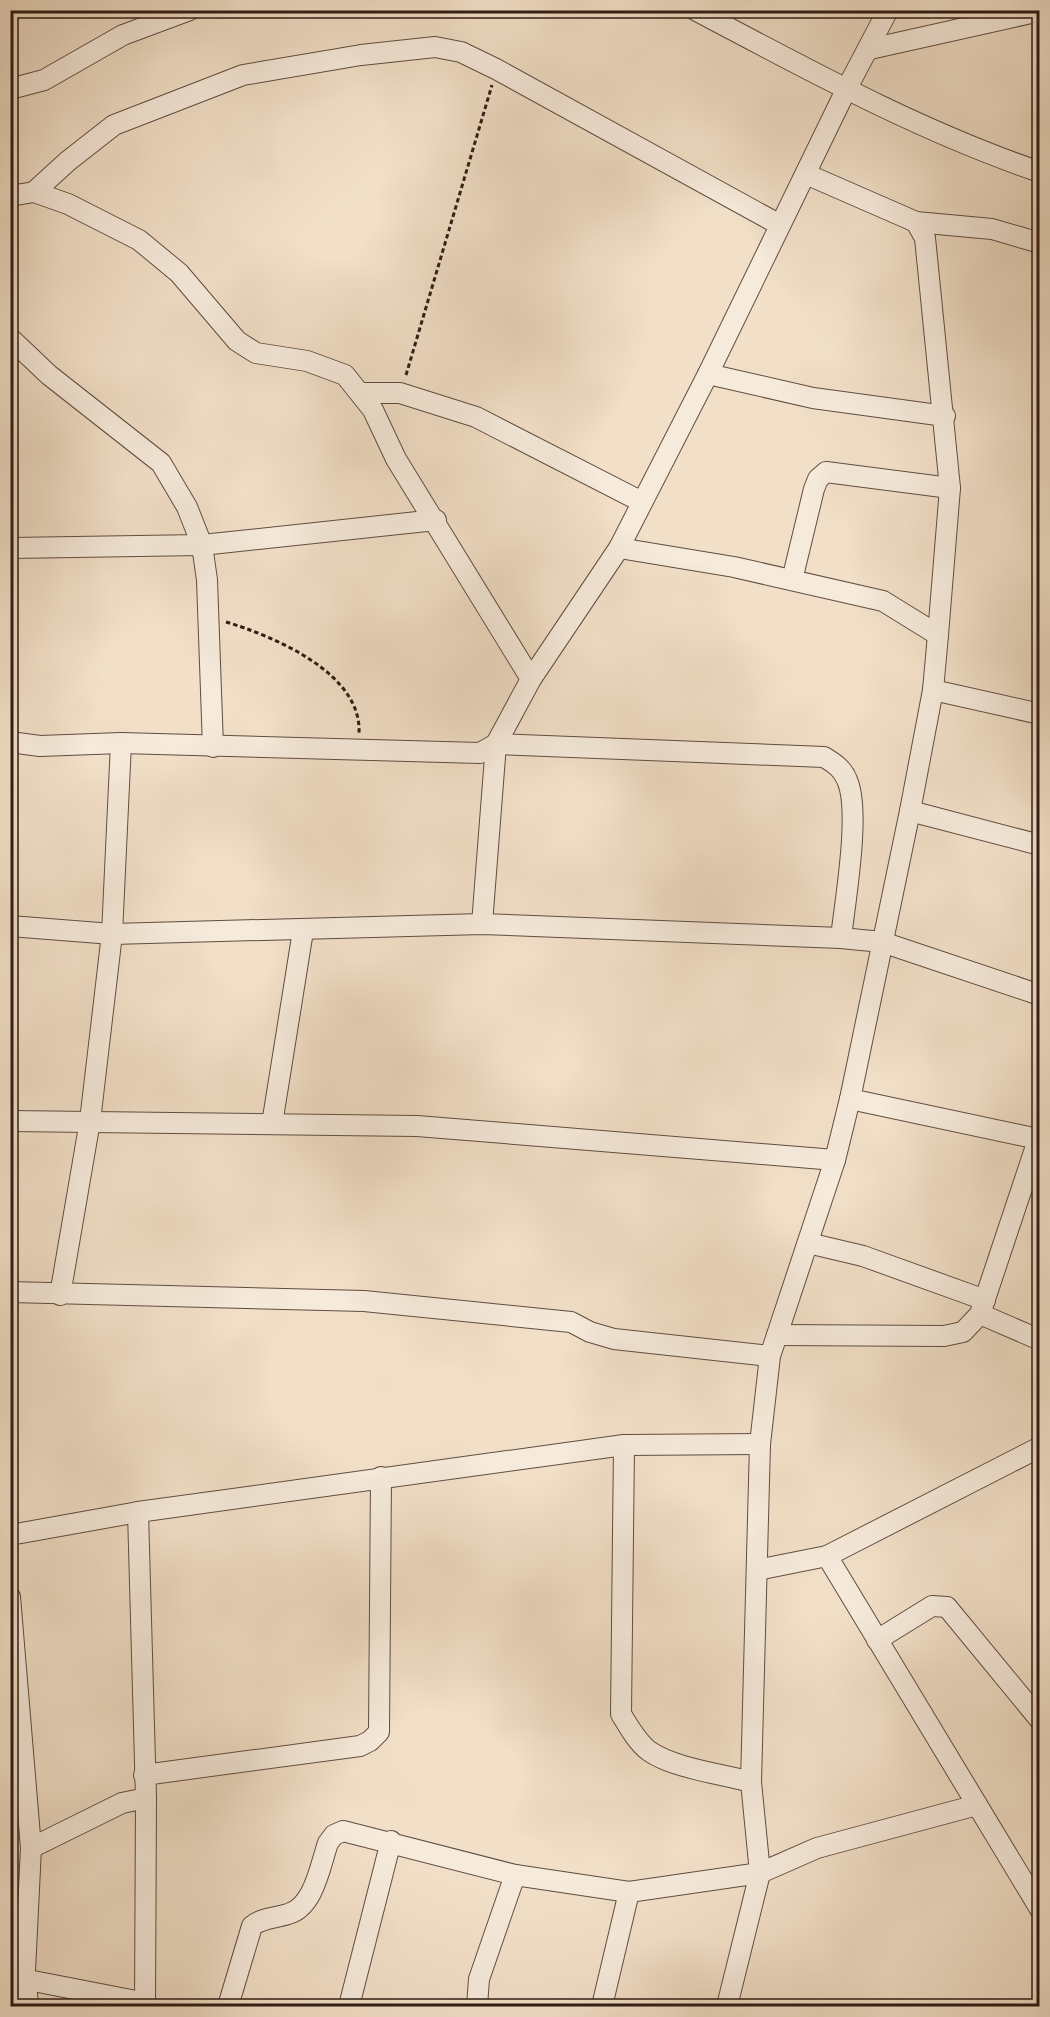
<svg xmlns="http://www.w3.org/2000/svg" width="1050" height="2017" font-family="Cardo,serif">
  <rect width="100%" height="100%" fill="#f1dfc7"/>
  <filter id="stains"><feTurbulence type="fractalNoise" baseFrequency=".00333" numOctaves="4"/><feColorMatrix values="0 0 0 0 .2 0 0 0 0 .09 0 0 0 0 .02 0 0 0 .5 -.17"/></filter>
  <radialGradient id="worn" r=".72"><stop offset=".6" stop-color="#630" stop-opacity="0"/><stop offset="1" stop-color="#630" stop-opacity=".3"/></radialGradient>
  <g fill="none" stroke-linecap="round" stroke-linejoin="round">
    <g stroke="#604d41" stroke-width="22">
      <g id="street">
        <path d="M695 10C807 69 919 131 1040 172"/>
        <path d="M870 49 1040 11"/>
        <path d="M10 89 44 80 123 35 190 10"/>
        <path d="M806 174 916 222 992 229 1040 243"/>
        <path d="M34 192 68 161 114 125 243 75 361 55 435 47 461 52 496 69 780 225"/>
        <path d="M10 196 34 192 68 204 139 240 179 273 237 341 256 353 307 361 345 375 373 410 396 459 531 679"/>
        <path d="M10 338 49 375 161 463 187 507 202 545 207 580 213 747"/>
        <path d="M708 374 813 398 945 416"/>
        <path d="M361 393H400L476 417 642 502"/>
        <path d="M10 548 202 545 436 520"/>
        <path d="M619 548 734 567 883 601 938 635"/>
        <path d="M792 580 814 489 818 479 826 472 950 488"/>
        <path d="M933 690 1040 714"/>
        <path d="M10 742 40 746 121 743 480 753 496 744 824 757C834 763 843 769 847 780 861 811 845 901 841 938"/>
        <path d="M910 811 1040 845"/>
        <path d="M482 924 496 744 531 679 619 548 708 374 846 90 888 10"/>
        <path d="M10 926 112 934 482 924 841 938 882 942 1040 995"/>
        <path d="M850 1099 1038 1139"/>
        <path d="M10 1121 417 1126 835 1160"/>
        <path d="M272 1124 303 931"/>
        <path d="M808 1243 863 1256 985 1300"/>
        <path d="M10 1292 364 1301 571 1322 590 1332 614 1339 770 1356"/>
        <path d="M60 1295 90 1121 112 934 121 743"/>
        <path d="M980 1314 1040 1340"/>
        <path d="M777 1335 944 1336 963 1332 980 1314 1040 1134"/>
        <path d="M624 1445 621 1714C629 1727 637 1742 649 1751 673 1768 722 1774 751 1782"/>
        <path d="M138 1512 146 1798 145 2006"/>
        <path d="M10 1535 138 1512 624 1445 760 1444"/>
        <path d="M827 1556 1040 1909"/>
        <path d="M757 1570 827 1556 1040 1447"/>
        <path d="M10 1597 31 1848 25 1971 28 2006"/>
        <path d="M877 1640 932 1606 947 1607 1040 1720"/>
        <path d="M144 1775 360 1746 370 1741 379 1732 381 1477"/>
        <path d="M31 1848 122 1803 146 1798"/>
        <path d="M28 1980 131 2000 145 2006"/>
        <path d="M228 2006 252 1926C261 1918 276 1918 288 1914 314 1907 320 1866 328 1843L334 1835 343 1831 515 1875 629 1892 760 1873 817 1848 977 1805"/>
        <path d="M349 2006 391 1841"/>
        <path d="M477 2006 479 1979 515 1875"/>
        <path d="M602 2006 629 1892"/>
        <path d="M727 2006 760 1873 751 1782 760 1444 770 1356 835 1160 850 1099 910 811 933 690 938 635 950 488 925 238 916 222"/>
      </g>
    </g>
    <g stroke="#301c14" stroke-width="3" stroke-dasharray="4.5 3" stroke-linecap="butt">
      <path d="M406 375 492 85"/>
      <path d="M226 622C273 636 362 673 359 733"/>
    </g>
    <use href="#street" stroke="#f6eadb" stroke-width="20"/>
  </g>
  <rect width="1050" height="2017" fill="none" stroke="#f1dfc7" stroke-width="36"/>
  <rect x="12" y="12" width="1026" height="1993" fill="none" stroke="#301c14" stroke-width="3"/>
  <rect x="18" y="18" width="1014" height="1981" fill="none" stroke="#301c14" stroke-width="1.5"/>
  <rect width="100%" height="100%" filter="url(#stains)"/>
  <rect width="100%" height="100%" fill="url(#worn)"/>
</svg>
